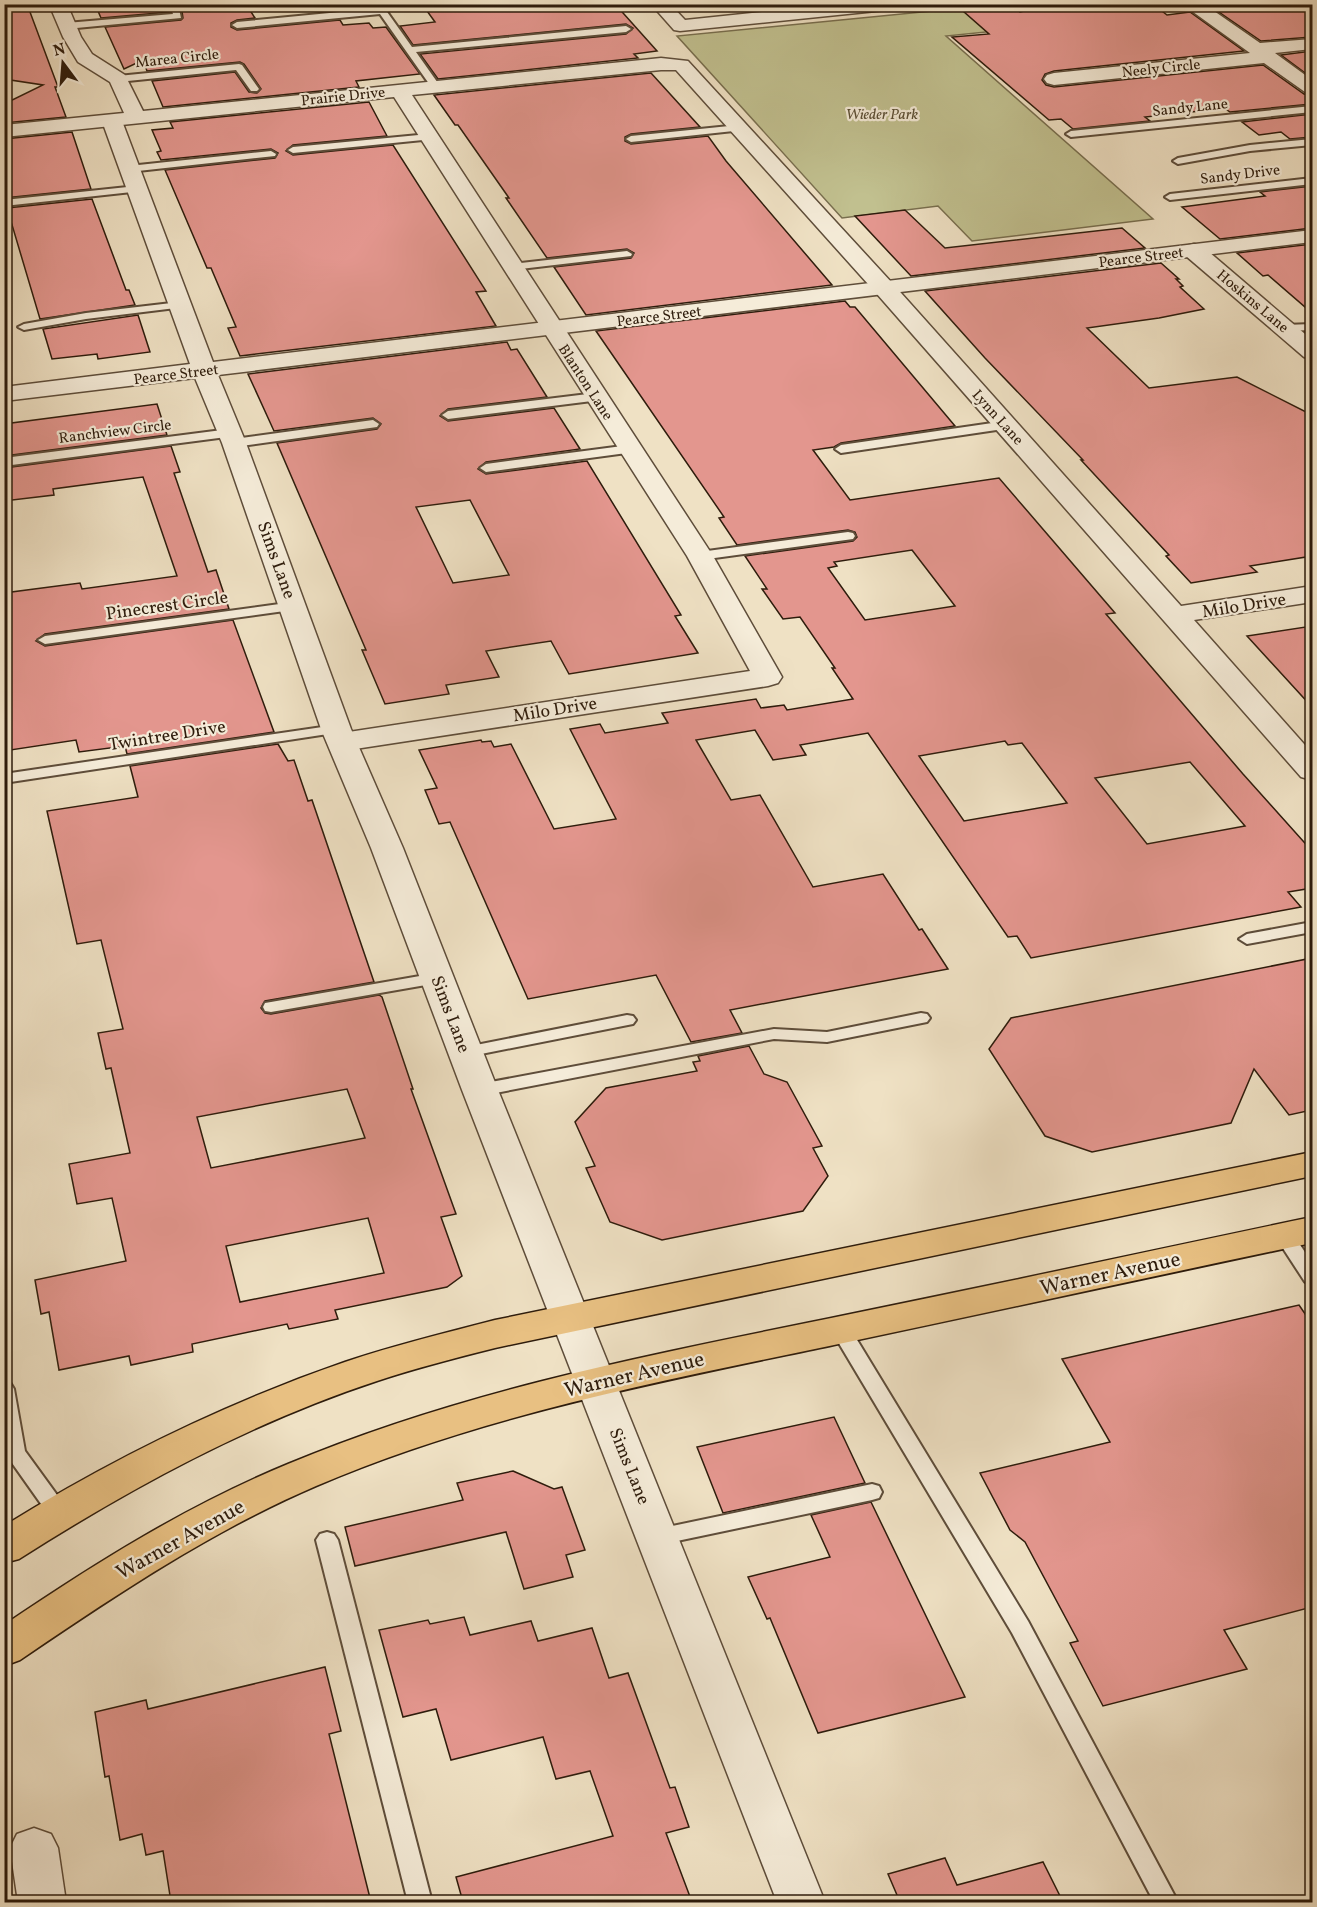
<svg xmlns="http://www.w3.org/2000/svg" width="1317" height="1907" font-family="Vollkorn,serif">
  <rect width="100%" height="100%" fill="#efe1c4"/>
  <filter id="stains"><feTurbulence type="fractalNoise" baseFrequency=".00333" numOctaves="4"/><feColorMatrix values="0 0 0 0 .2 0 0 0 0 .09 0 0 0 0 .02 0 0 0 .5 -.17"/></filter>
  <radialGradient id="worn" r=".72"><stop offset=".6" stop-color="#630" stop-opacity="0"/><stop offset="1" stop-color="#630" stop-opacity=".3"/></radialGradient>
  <path fill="#c1c08f" stroke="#786e4e" stroke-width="1.5" d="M993 5 1034 27 946 36 1153 219 972 241 938 206 842 218 677 36Z"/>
  <g fill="#e3968e" stroke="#2e1c0c" stroke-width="1.5" fill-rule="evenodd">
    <path d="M4 4H27L58 87H55L66 117 4 123V104L43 85 4 79V36H11L4 14Z"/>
    <path d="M95 4H130L132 10 168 6 170 12 101 18Z"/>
    <path d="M187 4H246L255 18 237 20 231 23V27L237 30 340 20 343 25 369 23 373 28 386 27 420 74 356 81 359 87 163 107 152 81 235 72 249 92 257 93 261 89 244 64 240 62 147 71 143 60 124 69 105 27 181 20 183 18 181 5Z"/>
    <path d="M422 4H487L494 11 500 4H615L657 51 634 54 638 58 438 79 420 54 626 34 633 28 626 24 413 45 400 26 435 22Z"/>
    <path d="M955 4H1015V9L1020 12 1055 4H1153L1167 15 1190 12 1244 51 1054 71 1045 74 1042 80 1046 85 1054 87 1263 65 1304 94 1312 96V104L1230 112 1224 108 1219 109 1145 117 1150 121 1073 129 1061 119 1049 120 952 37 989 34Z"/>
    <path d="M1290 4H1312V37L1261 41 1216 10Z"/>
    <path d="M1312 51V78L1281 55Z"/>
    <path d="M651 73 700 127 631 134 625 137V141L631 144 708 136 726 161 832 285 586 315 554 267 631 258 634 253 627 249 547 258 506 198H509L458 125H455L434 95Z"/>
    <path d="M369 102 387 136 293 145 286 151 293 155 393 145 486 291 476 292 496 326 240 356 228 328 236 327 211 268H207L165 170 275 158 278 153 271 149 161 160 157 152 161 151 152 130 173 128 170 122Z"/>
    <path d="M1312 114V137L1290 139 1281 132 1259 135 1242 122Z"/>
    <path d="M72 132 91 189 4 198V139Z"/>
    <path d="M1312 186V228L1220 239 1182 207 1265 196 1260 192Z"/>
    <path d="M92 199 126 290H129L135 305 40 319 7 208Z"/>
    <path d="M905 210 945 248 1122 228 1145 248 911 276 855 216Z"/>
    <path d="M1312 244V313L1268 275 1263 276 1237 253Z"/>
    <path d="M1161 263 1179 279H1176L1183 286 1180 287 1204 309 1159 318 1087 328 1149 388 1237 377 1312 415V556L1250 566 1257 572 1191 583 1166 556 1169 555 1081 460H1083L985 358 925 291Z"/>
    <path d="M845 301 850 307H855L955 426 841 443 834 447 813 450 850 500 999 478 1115 613 1106 614 1243 774 1312 851V888L1288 892 1301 907 1031 958 1017 936 1008 937 868 733 800 745 806 755 773 760 755 730 696 740 731 800 760 795 813 887 883 874 919 930 922 929 948 969 730 1010 742 1033 691 1042 656 975 528 999 450 822 439 824 425 790 437 788 419 750 481 740 482 742 491 741 494 747 511 744 554 829 616 819 570 729 600 724 605 733 668 723 662 713 756 699 761 708 784 705 787 710 853 699 832 668H835L800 617 783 619 762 589H767L745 556 853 541 857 537 855 532 848 530 737 545 719 518 724 517 596 331ZM912 550 955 606 865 620 828 568 837 566 834 562ZM1005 741 1008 745 1022 743 1067 803 964 821 919 756ZM1190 762 1245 826 1147 844 1095 778Z"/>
    <path d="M138 315 150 352 98 359 97 354 52 359 43 329Z"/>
    <path d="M507 342 511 350 517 349 547 397 448 409 440 416 448 421 554 408 580 449 486 462 478 469 486 474 587 461 681 615 675 616 698 653 569 674 551 641 486 651 499 677 446 685 449 694 385 704 362 650H366L277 443 377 429 381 424 373 418 274 431 248 374ZM470 500 509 575 453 583 416 507Z"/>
    <path d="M157 404 167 435 4 456V424Z"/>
    <path d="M171 446 180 472 174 473 208 572 216 570 229 609 45 634 36 641 45 646 233 620 274 732 127 754 125 746 79 752 76 740 4 751V593L80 583 82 589 177 576 143 477 53 489 54 495 4 501V468Z"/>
    <path d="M1312 626V707L1247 636Z"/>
    <path d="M278 744 288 761 294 760 308 801 312 800 374 982 265 1001 261 1008 265 1013 271 1014 379 995 382 997 413 1089H411L456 1214 441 1217 462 1276 447 1287 335 1310 338 1319 289 1329 287 1324 192 1344 193 1352 131 1365 129 1356 59 1370 49 1312 41 1314 35 1280 126 1261 112 1198 77 1204 69 1164 130 1153 111 1068 106 1069 98 1033 123 1029 101 940 77 944 47 811 138 797 130 766ZM347 1089 365 1138 211 1168 197 1117ZM368 1218 384 1273 240 1302 226 1246Z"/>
    <path d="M1312 958V1110L1289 1115 1254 1069 1231 1123 1092 1152 1045 1136 989 1049 1011 1018Z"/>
    <path d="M749 1046 764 1074 787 1082 822 1146 813 1148 828 1176 803 1211 662 1240 610 1222 586 1168 595 1166 575 1122 606 1088 697 1071 693 1062 700 1061 698 1056Z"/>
    <path d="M1299 1305 1312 1324V1607L1224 1630 1247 1669 1103 1706 1070 1643 1078 1641 1025 1542 1010 1530 980 1473 1110 1442 1062 1359Z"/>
    <path d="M834 1417 865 1483 723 1513 697 1447Z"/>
    <path d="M513 1471 554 1489 562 1487 585 1550 566 1555 573 1577 524 1589 506 1532 355 1566 345 1527 463 1500 457 1483Z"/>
    <path d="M871 1502 965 1697 818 1733 770 1618 767 1619 748 1577 830 1557 811 1515Z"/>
    <path d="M464 1617 470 1635 531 1621 538 1641 592 1628 609 1678 628 1673 670 1788 675 1787 689 1827 666 1833 692 1902H463L456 1877 613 1836 590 1771 556 1779 543 1737 451 1760 436 1709 403 1717 379 1630 428 1620 430 1624Z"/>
    <path d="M325 1667 341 1731 329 1734 371 1902H171L163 1851 146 1855 142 1834 120 1840 109 1776 105 1777 95 1712 146 1700 148 1709Z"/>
    <path d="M945 1858 957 1885 1043 1862 1063 1902H900L888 1874Z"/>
  </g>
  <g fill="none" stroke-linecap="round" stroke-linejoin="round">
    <g stroke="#5e4d3a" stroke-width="4">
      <g id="service">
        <path d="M169 4H178L181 18 66 29 61 26 66 23 173 14Z"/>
        <path d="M489 4H498V6L494 9Z"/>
        <path d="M1019 4H1053L1020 10 1016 7Z"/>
        <path d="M382 8 385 9 412 47 626 26 631 29 626 32 416 52 440 86 435 89 432 88 380 14 237 28 232 25 237 22Z"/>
        <path d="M239 64 242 65 259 89 257 91H251L236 70 118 82 113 79 118 76Z"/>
        <path d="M1312 106V112L1071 137 1066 134 1071 131Z"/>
        <path d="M739 125 743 126V130L631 142 626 139 631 136Z"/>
        <path d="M429 134 434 137 433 139 293 153 288 150 293 147Z"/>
        <path d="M1312 139V145L1250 151 1178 164 1173 161 1178 158 1250 145Z"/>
        <path d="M271 151 276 154 275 156 129 172 124 169 129 166Z"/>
        <path d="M1312 178V184L1170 200 1165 197 1170 194Z"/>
        <path d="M137 186 141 187V191L4 206V200Z"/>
        <path d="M627 251 632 254 631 256 512 270 506 267 512 264Z"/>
        <path d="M180 302 186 305 184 307 86 319 24 330 18 327 24 324 86 313Z"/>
        <path d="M1312 324V330L1285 331 1279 328 1285 325Z"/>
        <path d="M596 393 600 394V400L448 419 442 415 448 411Z"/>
        <path d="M373 420 379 424 377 427 234 447 228 443 234 439Z"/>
        <path d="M1006 421 1010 422 1012 425 1010 428 841 453 835 449 841 445Z"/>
        <path d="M230 429 234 430 236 433 234 436 4 466V458Z"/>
        <path d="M630 445 636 449 634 452 486 472 480 468 486 464Z"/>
        <path d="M848 532 853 533 855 536 853 539 700 560 693 556 700 552Z"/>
        <path d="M294 602 299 603 301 606 299 609 45 644 38 640 45 636Z"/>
        <path d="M336 725 341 726 343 729 341 732 4 783V774Z"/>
        <path d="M1312 922V932L1247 944 1239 939 1247 934Z"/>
        <path d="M437 973 445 978 443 982 271 1012 265 1011 263 1007 265 1003 271 1002Z"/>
        <path d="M921 1013 927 1014 930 1018 927 1022 827 1042 774 1039 480 1096 474 1094 471 1090 474 1086 480 1084 774 1029 827 1032Z"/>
        <path d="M627 1015 633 1016 636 1020 633 1024 466 1057 460 1056 457 1052 460 1048 466 1047Z"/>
        <path d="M1284 1230 1291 1231 1312 1263V1283L1305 1282 1275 1236 1277 1231Z"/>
        <path d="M841 1323 848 1325 1028 1621 1178 1902H1154L1012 1633 831 1330 834 1325Z"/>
        <path d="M4 1382 11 1384 14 1389 25 1451 65 1506 68 1512 65 1518 58 1520 51 1518 5 1453Z"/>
        <path d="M872 1484 879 1486 882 1492 879 1498 872 1500 658 1545 651 1543 647 1537 651 1531 658 1529Z"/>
        <path d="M327 1532 334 1534 338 1540 432 1902H408L316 1540 320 1534Z"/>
      </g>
    </g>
    <g stroke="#5e4d3a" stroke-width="3">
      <g id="minor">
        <path d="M49 4H67L81 37 92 54 125 75 143 111 661 58 688 61 893 284 1181 606 1312 586V602L1194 620 1312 753V780L1301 777 877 294 676 70H661L412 95 713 556 782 677 778 683 768 686 342 751 332 748 327 742 332 736 342 733 750 671 687 556 394 97 4 137V125L124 113 110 82 78 62 63 37Z"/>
        <path d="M651 4H670L685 20 838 4H905L896 9 680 31 674 30Z"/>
        <path d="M1182 4H1204L1260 43 1312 39V49L1275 53 1312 80V94L1305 92 1264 63 1054 85 1047 83 1044 79 1047 75 1054 73 1250 53Z"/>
        <path d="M1194 244 1202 246 1312 340V359L1304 357 1186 256 1183 251 1186 246Z"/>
        <path d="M34 1828 51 1834 58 1848 66 1902H18L10 1848 17 1834Z"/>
      </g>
    </g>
    <g stroke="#5e4d3a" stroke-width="3">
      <path id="tertiary" d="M112 115 119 117 122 121 213 362 1312 230V242L218 375 246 443 351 729 403 848 498 1090 825 1902H777L462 1090 371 848 321 729 222 443 195 378 4 401V387L190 364 102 121 105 117Z"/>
    </g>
    <g stroke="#2e1c0c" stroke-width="3">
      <g id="primary">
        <path d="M1312 1152V1176L495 1348C455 1358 416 1368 377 1381 250 1423 132 1487 19 1559L4 1563V1526C112 1459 226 1403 345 1362 395 1345 445 1333 495 1320Z"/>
        <path d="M1312 1217V1243C1152 1276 993 1312 834 1345 658 1382 482 1415 316 1486 211 1531 114 1596 20 1660L4 1666V1625C94 1564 188 1505 288 1464 464 1390 650 1355 836 1317 995 1285 1153 1250 1312 1217Z"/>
      </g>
    </g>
    <use href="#service" fill="#f5ecd9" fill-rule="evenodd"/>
    <use href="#minor" fill="#f5ecd9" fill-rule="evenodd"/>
    <use href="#tertiary" fill="#f5ecd9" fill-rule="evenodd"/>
    <use href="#primary" fill="#e8c082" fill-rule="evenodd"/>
  </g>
  <g text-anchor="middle" stroke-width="4.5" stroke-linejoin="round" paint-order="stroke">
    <g font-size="15" fill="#2e1c0c" stroke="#f5ecd9">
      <text transform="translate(177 58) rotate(-6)" y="5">Marea Circle</text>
      <text transform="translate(1161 68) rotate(-6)" y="5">Neely Circle</text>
      <text transform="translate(343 96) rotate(-6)" y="5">Prairie Drive</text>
      <text transform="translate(1190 107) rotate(-6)" y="5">Sandy Lane</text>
      <text transform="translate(1240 174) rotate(-7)" y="5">Sandy Drive</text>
      <text transform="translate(1141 257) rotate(-7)" y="5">Pearce Street</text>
      <text transform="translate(1253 301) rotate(40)" y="5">Hoskins Lane</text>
      <text transform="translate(659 316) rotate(-7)" y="5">Pearce Street</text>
      <text transform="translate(176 374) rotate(-7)" y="5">Pearce Street</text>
      <text transform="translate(586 382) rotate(57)" y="5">Blanton Lane</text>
      <text transform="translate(998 417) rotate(48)" y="5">Lynn Lane</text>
      <text transform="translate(115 431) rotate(-7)" y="5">Ranchview Circle</text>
    </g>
    <g font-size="15" font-style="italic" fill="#5a4d33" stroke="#f5ecd9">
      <text x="882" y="119">Wieder Park</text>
    </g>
    <g font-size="18" fill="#2e1c0c" stroke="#f5ecd9">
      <text transform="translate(277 560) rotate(70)" y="6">Sims Lane</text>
      <text transform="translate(167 605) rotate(-8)" y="6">Pinecrest Circle</text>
      <text transform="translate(1244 605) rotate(-9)" y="6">Milo Drive</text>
      <text transform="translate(555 709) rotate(-9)" y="6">Milo Drive</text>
      <text transform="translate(167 735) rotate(-9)" y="6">Twintree Drive</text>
      <text transform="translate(451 1014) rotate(69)" y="6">Sims Lane</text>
      <text transform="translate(630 1466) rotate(68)" y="6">Sims Lane</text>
    </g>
    <g font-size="21" fill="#2e1c0c" stroke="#f5ecd9">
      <text transform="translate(1110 1273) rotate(-12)" y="7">Warner Avenue</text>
      <text transform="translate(634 1374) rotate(-13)" y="7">Warner Avenue</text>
      <text transform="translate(180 1539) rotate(-29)" y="7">Warner Avenue</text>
    </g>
  </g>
  <rect width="1317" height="1907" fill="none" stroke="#efe1c4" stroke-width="24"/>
  <rect x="6" y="6" width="1305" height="1895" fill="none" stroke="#2e1c0c" stroke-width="3"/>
  <rect x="12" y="12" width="1293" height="1883" fill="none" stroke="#2e1c0c" stroke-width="1.5"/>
  <g transform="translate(63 63) rotate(344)" stroke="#f5ecd9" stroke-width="4.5" paint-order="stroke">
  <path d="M0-4.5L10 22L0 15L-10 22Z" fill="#2e1c0c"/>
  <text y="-9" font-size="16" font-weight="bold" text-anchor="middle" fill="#2e1c0c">N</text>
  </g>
  <rect width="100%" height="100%" filter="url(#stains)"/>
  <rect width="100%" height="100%" fill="url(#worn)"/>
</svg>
